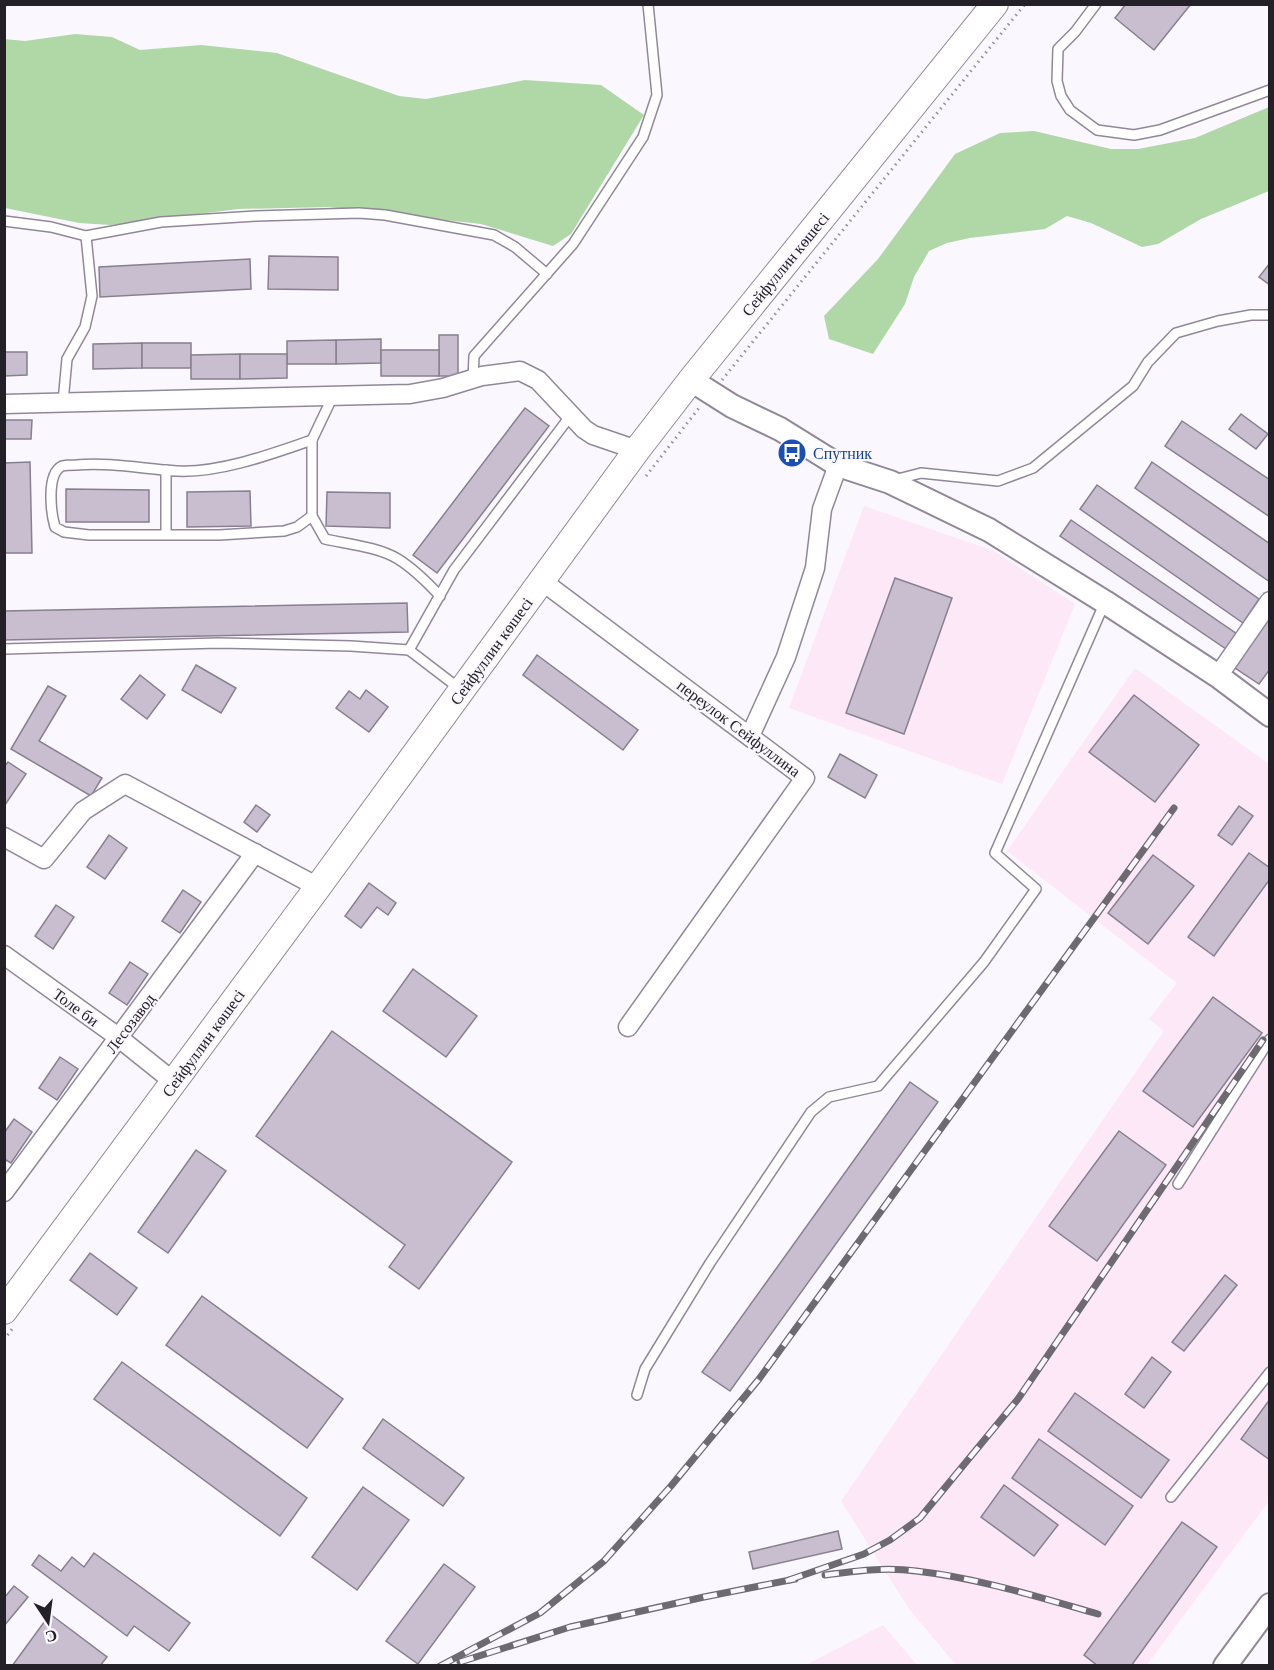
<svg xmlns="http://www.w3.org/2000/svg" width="1274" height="1670" font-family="'Times New Roman',serif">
  <rect width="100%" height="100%" fill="#fbf7fe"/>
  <g fill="#fce8f7">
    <path d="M864 506 994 551 1075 604 1002 784 789 708Z"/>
    <path d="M1135 668 1269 764V1501L1146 1666 956 1665 909 1609 841 1501 1164 1031 1149 1019 1177 983 1007 851Z"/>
    <path d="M883 1625 917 1665H806Z"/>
  </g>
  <g fill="#afd8a6">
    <path d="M75 34 112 37 140 50 201 45 277 53 399 96 426 99 525 80 601 85 644 115 571 234 553 246 481 224 329 207 238 209 111 225 79 223 5 208 4 39 25 41Z"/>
    <path d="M1269 107V191L1201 219 1158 244 1142 247 1091 223 1067 216 1045 229 970 238 947 243 929 251 914 277 905 304 873 354 829 339 824 316 878 259 955 154 1000 133 1034 131 1111 149H1138L1195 138Z"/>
  </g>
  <g fill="#c8bed0" stroke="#887f90" stroke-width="1.5">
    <path d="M1126 4H1191L1154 50 1115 18Z"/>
    <path d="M269 256 338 257V290L268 289Z"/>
    <path d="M250 259 251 289 100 297 99 267Z"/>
    <path d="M1270 263V285L1259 277Z"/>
    <rect x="439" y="335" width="19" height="41"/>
    <path d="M381 339V363L336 364V340Z"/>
    <path d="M336 340V364H287V341Z"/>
    <path d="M142 343V368L93 369V344Z"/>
    <rect x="142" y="343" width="49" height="25"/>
    <rect x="381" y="350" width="58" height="26"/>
    <path d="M4 352H27V375L4 376Z"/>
    <path d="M240 354V379H191V355Z"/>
    <path d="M240 354H287V378L240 379Z"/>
    <path d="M525 408 549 426 437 573 413 555Z"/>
    <path d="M1241 414 1268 434 1256 449 1229 429Z"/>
    <path d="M4 420H32L31 439H4Z"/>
    <path d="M1182 421 1270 480V517L1165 446Z"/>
    <path d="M30 462 32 553H4V463Z"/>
    <path d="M1152 462 1270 544V582L1135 488Z"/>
    <path d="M1097 485 1259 599 1243 623 1080 509Z"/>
    <path d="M66 489 149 490V522H66Z"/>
    <path d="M250 491 251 526 187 527V492Z"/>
    <path d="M327 492 390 493V528L326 526Z"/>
    <path d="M1071 520 1237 634 1226 649 1060 536Z"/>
    <path d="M895 578 952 598 904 734 846 713Z"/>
    <path d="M407 603 408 632 4 640V611Z"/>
    <path d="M1270 612V669L1259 684 1232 666Z"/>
    <path d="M537 655 638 730 623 750 523 675Z"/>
    <path d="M196 665 236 688 221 713 182 690Z"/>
    <path d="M140 675 165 695 147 719 121 699Z"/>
    <path d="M48 686 66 696 39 741 102 778 91 796 11 749Z"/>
    <path d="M366 690 388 707 369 732 336 708 349 691 360 699Z"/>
    <path d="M1134 695 1199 745 1155 802 1089 752Z"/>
    <path d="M840 754 877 775 865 798 828 777Z"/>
    <path d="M8 762 26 774 5 805 4 767Z"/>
    <path d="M256 805 270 815 257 832 244 822Z"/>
    <path d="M1239 806 1253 816 1232 845 1218 835Z"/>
    <path d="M109 835 127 848 105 879 87 867Z"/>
    <path d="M1249 853 1270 868V879L1214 956 1188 937Z"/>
    <path d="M1153 855 1194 886 1148 944 1108 913Z"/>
    <path d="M369 883 396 903 388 915 377 907 361 928 345 916Z"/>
    <path d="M183 890 201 902 180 933 162 921Z"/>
    <path d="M56 905 74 917 53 949 35 936Z"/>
    <path d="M130 962 148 974 127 1005 109 993Z"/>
    <path d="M413 969 477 1016 446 1057 383 1011Z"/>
    <path d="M1213 997 1262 1033 1193 1127 1143 1091Z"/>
    <path d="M332 1031 512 1162 419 1289 389 1267 405 1245 256 1136Z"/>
    <path d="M60 1057 78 1069 57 1100 39 1088Z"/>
    <path d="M910 1082 938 1102 730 1391 702 1372Z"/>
    <path d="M14 1119 32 1132 11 1163 4 1159V1133Z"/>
    <path d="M1119 1131 1166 1165 1097 1261 1049 1226Z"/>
    <path d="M196 1150 226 1171 168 1253 138 1232Z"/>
    <path d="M90 1253 137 1288 117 1315 70 1280Z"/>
    <path d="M1225 1275 1237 1285 1184 1351 1172 1342Z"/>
    <path d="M202 1296 343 1399 307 1448 166 1345Z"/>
    <path d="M1152 1357 1171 1372 1144 1408 1125 1394Z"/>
    <path d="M122 1362 307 1498 280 1536 94 1399Z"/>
    <path d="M1075 1393 1169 1460 1141 1498 1048 1431Z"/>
    <path d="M1270 1399V1460L1241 1439Z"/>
    <path d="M383 1419 464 1478 443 1506 363 1448Z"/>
    <path d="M1039 1439 1133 1506 1105 1545 1012 1478Z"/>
    <path d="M1004 1485 1058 1525 1034 1556 981 1517Z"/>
    <path d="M363 1487 409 1520 357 1590 312 1557Z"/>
    <path d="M1182 1522 1217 1547 1131 1666H1098L1084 1655Z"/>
    <path d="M838 1531 842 1549 753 1569 749 1552Z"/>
    <path d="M94 1553 190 1623 169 1651 134 1626 127 1636 32 1565 39 1555 61 1571 72 1557 84 1567Z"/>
    <path d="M444 1564 475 1587 418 1664 386 1641Z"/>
    <path d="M14 1586 28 1597 4 1626V1598Z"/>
    <path d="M50 1614 107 1657 100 1666H12Z"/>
  </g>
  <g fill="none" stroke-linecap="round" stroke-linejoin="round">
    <g stroke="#918799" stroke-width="12">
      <g id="service">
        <path d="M1096 4 1075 32 1058 49 1057 81 1061 96 1070 110 1097 130 1134 135 1160 130 1270 90"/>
        <path d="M4 221 51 227 86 236"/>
        <path d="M473 379 474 356 573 244 643 137 657 95 648 4"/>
        <path d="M333 396 312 440V516L325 539C347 544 379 547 398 559 414 569 427 582 440 596"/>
        <path d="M63 402 67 359 85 327 92 296 86 236 161 222 256 216 359 213 385 215 494 235 515 247 547 274"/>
        <path d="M894 480 921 473 998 481 1033 468 1133 386 1148 362 1176 333 1218 321 1251 315H1270"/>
        <path d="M312 516 297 527 284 531 219 535H89L64 532 55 527C51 513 46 474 62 466 66 465 72 465 76 465 110 462 144 469 177 471 220 473 272 454 312 440"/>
        <path d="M166 534V470"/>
        <path d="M4 649 218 643 351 646 409 650 460 689"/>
        <path d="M409 650 454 570 571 415"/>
        <path d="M1178 1184 1270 1039"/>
        <path d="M637 1395 645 1369 710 1263 811 1112 829 1097 878 1086 984 962 1036 889 995 853 1105 602"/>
        <path d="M1171 1497 1270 1372"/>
      </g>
    </g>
    <g stroke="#918799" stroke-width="21">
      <g id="minor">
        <path d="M4 404 410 394 443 388 482 376 520 371 538 380 584 429 593 435 637 450"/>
        <path d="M542 581 805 778 628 1027"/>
        <path d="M1218 676 1270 601"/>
        <path d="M750 736 786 657 815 568 822 509 838 465"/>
        <path d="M4 837 44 859 83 811 125 784 318 887"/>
        <path d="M4 955 114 1034 174 1082"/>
        <path d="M4 1192 255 853"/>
      </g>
    </g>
    <g stroke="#918799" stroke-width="26">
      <g id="tertiary">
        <path d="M691 380 732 406 780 429 838 465 890 482 989 530 1105 602 1218 676 1270 715"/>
        <path d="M1225 1666 1270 1605"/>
      </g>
    </g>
    <g stroke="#918799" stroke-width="28">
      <path id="secondary" d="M4 1311 318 887 637 450 691 380 995 4"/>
    </g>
    <g stroke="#949097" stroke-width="3" stroke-dasharray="1.5 4.5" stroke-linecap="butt">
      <path d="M722 380 1025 4"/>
      <path d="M646 476 699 408"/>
      <path d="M4 1340 12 1329"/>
    </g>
    <use href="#service" stroke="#fff" stroke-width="9"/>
    <use href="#minor" stroke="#fff" stroke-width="18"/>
    <use href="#tertiary" stroke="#fff" stroke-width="22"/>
    <use href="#secondary" stroke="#fff" stroke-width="26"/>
    <g stroke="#6e6a71" stroke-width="7">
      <g id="rail">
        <path d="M825 1575C855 1571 885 1567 916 1571 978 1578 1038 1597 1098 1614"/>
        <path d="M789 1580 864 1554 890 1540 920 1518 1018 1399 1263 1040"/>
        <path d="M460 1662 570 1627 704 1597 795 1579"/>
        <path d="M440 1666 540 1613 604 1561 671 1486 759 1379 1174 808"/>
      </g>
    </g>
    <use href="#rail" stroke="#fbf7fe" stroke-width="4.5" stroke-dasharray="14" stroke-linecap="butt"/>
  </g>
  <defs>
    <g id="bus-disc" transform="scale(1.5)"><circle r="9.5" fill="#1a4fb4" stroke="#fbf7fe"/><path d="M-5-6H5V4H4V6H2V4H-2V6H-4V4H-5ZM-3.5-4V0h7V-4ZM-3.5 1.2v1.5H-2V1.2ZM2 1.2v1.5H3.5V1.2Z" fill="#fff"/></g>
  </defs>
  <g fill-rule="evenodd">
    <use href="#bus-disc" x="792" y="453"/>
  </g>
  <g text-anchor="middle" stroke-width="4.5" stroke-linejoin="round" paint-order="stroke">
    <g font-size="16" fill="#242027" stroke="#fbf7fe">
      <text transform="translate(785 264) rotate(-51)" y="6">Сейфуллин көшесі</text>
      <text transform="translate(491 651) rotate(-54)" y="6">Сейфуллин көшесі</text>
      <text transform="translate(739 728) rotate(37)" y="6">переулок Сейфуллина</text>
      <text transform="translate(76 1007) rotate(36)" y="6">Толе би</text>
      <text transform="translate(130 1023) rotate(-53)" y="6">Лесозавод</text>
      <text transform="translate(203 1043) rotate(-54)" y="6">Сейфуллин көшесі</text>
    </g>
    <g font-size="16" fill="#164399" stroke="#fbf7fe" text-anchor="start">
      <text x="813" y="459">Спутник</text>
    </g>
  </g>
  <rect width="1274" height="1670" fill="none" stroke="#242027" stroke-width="12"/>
  <g transform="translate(48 1622) rotate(167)" stroke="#fbf7fe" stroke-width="4.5" paint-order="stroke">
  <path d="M0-4.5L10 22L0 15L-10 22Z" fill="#242027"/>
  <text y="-9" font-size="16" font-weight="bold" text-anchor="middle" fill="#242027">С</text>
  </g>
</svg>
